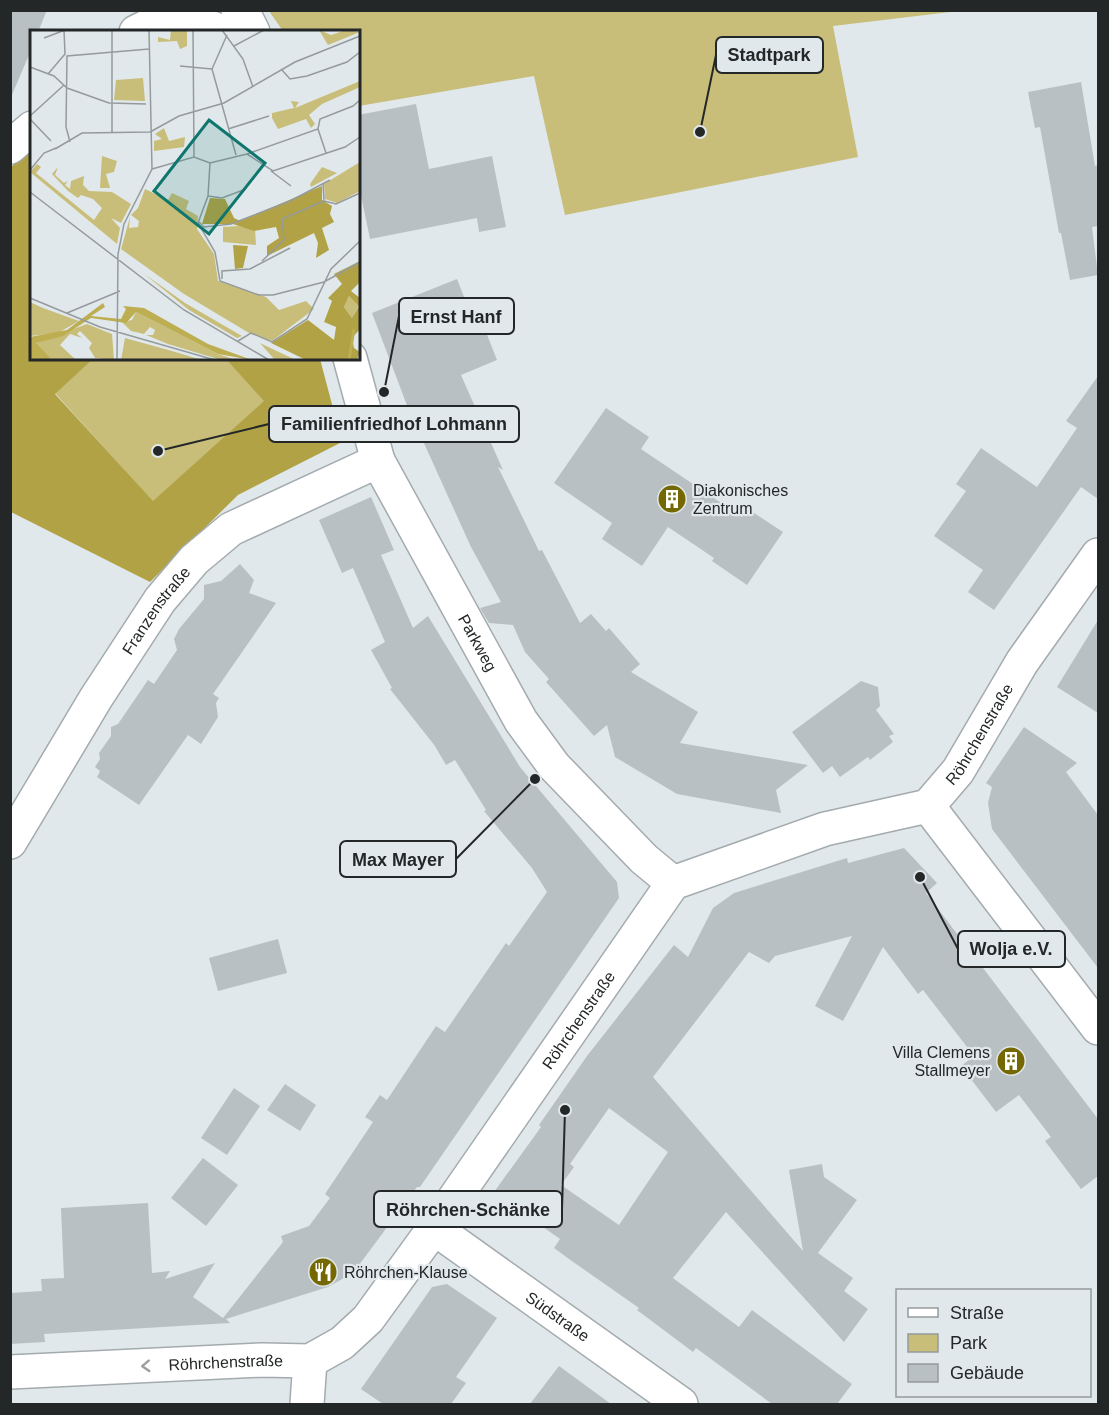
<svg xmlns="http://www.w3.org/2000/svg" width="1109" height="1415" font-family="Helvetica,sans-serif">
  <rect width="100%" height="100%" fill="#e1e8eb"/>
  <g fill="#c8be7a">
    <path d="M269 11H959L833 26 858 157 565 215 534 76 359 106 358 32 283 31Z"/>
    <path d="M226 358 265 401 153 502 55 393 93 359Z"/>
  </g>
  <path fill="#b1a345" d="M31 149 32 358 93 359 55 394 153 501 264 401 226 359H320L342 442 238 495 150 582 11 512 10 168Z"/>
  <g fill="#b9c0c3" fill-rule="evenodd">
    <path d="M10 10H47L38 32H32V48L11 97Z"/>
    <path d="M1081 82 1095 166 1098 165V226L1092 227 1098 275 1070 280 1061 233H1059L1040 127 1035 128 1028 92Z"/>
    <path d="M416 104 429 169 492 156 506 227 479 232 477 218 370 239 358 181V115Z"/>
    <path d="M457 279 477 330 484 327 497 360 461 375 503 470 498 467 539 551 542 550 580 623 591 614 606 631 609 628 640 664 631 672 698 712 680 743 808 765 776 790 781 813 677 794 615 757 607 725 594 736 546 682 549 679 525 652 513 625 489 623 480 608 501 602 471 547 408 408 372 313Z"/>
    <path d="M1098 376V499L1081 487 994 610 968 592 983 570 934 536 966 491 956 484 981 448 1037 487 1077 428 1066 421Z"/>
    <path d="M606 408 649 437 641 449 742 517 748 509 783 532 747 585 712 561 714 558 668 527 642 566 602 539 612 523 554 483Z"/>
    <path d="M371 497 394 550 381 555 413 628 428 616 520 767 617 882 619 898 420 1187H417L359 1265 344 1278 328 1287 226 1319 230 1323 44 1334 45 1342 10 1344V1293L42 1291 41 1279 64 1278 61 1208 148 1203 152 1273 170 1271 165 1279 215 1263 193 1297 223 1318 283 1242 281 1236 309 1226 330 1198 325 1194 373 1122 365 1117 380 1095 387 1100 436 1026 445 1032 506 943 509 946 547 892 532 868 484 811 486 810 455 760 446 765 435 746 390 689 392 688 371 650 385 642 353 568 342 573 319 520Z"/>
    <path d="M240 564 254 580 249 593 276 603 213 694 219 698 216 703 218 717 201 744 188 735 139 805 97 777 100 771 95 767 100 759 99 753 111 736V727L118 724 148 680 154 684 177 650 174 639 179 629 204 599V585L221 581Z"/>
    <path d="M1098 620V713L1057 687Z"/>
    <path d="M861 681 878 687 880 706 876 710 894 734 889 736 893 742 870 760 868 757 840 777 832 766 823 773 792 732Z"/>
    <path d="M1024 727 1077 763 1066 772 1098 815V968L992 829 988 803 992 787 986 783Z"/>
    <path d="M904 848 937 883 926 893 1098 1119V1176L1081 1189 1045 1141 1051 1137 1019 1095 996 1112 961 1066 974 1056 923 990 918 994 883 947 843 1021 815 1006 852 936 775 956 769 963 749 952 653 1077 803 1251 789 1170 822 1164 824 1177 857 1200 818 1253 853 1278 844 1291 868 1309 844 1342 726 1212 673 1278 739 1327 752 1310 852 1384 837 1404H772L696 1348 693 1352 637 1310 639 1308 569 1259 554 1248 560 1239 494 1192 541 1127 539 1125 587 1056 674 945 688 957 713 908 734 893 847 858 848 863ZM609 1108 668 1152 619 1225 561 1185 574 1167 570 1164Z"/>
    <path d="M278 939 287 973 218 991 209 958Z"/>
    <path d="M285 1084 316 1105 300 1131 267 1110Z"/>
    <path d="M234 1088 260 1106 227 1155 201 1138Z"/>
    <path d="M203 1158 238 1185 206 1226 171 1198Z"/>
    <path d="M447 1284 497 1318 456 1377 466 1383 451 1404H383L361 1389 432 1287Z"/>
    <path d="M559 1366 611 1404H530Z"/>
  </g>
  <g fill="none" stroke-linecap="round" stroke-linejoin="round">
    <g stroke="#a4abae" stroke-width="36">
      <g id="minor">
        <path d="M238 10 247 20 253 32"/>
        <path d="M136 32C164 16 195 21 223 32"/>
        <path d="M10 147 32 128"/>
        <path id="s1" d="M350 358 378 461 521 721 554 766 644 859 673 883"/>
        <path d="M928 806 1098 1028"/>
        <path id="s2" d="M10 842 96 698 160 600 194 560 231 529 378 461"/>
        <path id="s3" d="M434 1228 681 1404"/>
        <path id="s4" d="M10 1372 262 1360 310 1361 342 1343 368 1319 434 1228 673 883 825 829 928 806 958 771 1022 662 1098 555"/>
        <path d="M307 1404 310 1361"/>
      </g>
    </g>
    <use href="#minor" stroke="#fff" stroke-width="33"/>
  </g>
  <defs><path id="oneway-chevron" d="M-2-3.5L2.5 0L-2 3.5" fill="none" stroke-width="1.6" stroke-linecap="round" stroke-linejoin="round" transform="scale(1.5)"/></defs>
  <use stroke="#9c9e9e" href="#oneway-chevron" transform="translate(146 1366) rotate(177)"/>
  <defs>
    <g id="building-disc" transform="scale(1.5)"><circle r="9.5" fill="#766800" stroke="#e1e8eb"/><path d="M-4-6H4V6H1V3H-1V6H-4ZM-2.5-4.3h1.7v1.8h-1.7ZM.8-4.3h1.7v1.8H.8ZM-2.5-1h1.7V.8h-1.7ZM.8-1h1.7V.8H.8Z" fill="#fff"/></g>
    <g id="restaurant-disc" transform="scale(1.5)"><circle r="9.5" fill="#766800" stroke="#e1e8eb"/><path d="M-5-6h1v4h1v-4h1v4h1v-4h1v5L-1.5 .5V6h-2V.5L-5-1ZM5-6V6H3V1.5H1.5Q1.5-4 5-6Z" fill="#fff"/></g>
  </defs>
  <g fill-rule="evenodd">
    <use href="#building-disc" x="672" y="499"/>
    <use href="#building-disc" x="1011" y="1061"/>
    <use href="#restaurant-disc" x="323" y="1272"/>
  </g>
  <g text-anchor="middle" stroke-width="4.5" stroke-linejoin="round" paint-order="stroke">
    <g font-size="16" fill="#242728" stroke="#e1e8eb" text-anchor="start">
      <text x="693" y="496">Diakonisches<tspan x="693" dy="18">Zentrum</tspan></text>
      <text x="990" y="1058" text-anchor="end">Villa Clemens<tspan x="990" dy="18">Stallmeyer</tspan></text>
      <text x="344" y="1278">Röhrchen-Klause</text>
    </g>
    <g font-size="16" fill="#242728" stroke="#e1e8eb">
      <text dy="6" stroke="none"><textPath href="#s2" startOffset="274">Franzenstraße</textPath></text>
      <text dy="6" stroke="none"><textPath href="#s1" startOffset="314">Parkweg</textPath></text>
      <text dy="6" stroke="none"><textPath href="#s4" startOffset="1260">Röhrchenstraße</textPath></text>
      <text dy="6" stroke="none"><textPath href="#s4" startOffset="738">Röhrchenstraße</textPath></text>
      <text dy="6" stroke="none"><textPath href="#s3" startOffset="152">Südstraße</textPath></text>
      <text dy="6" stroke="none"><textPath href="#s4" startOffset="216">Röhrchenstraße</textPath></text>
    </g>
  </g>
  <g transform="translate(30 30)">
    <rect width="330" height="330" fill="#e1e8eb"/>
    <path d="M141 0H157V16L150 19 147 11 128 12V7L140 10ZM289 0 301 5 316 0 330 2 298 15ZM113 48 115 71 84 70 86 50ZM330 51V57L292 74 279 85 285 94 281 98 276 89 248 99 242 88V83L264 78 261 71 269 72 265 78ZM134 98 139 111 155 107 154 117 124 121V111L132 109 125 104ZM72 126 87 131 84 142 76 144 80 158H70ZM330 132V161L307 173 295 169 294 154ZM7 134 11 137 6 143 64 190 72 178 63 169 51 165 48 168 38 161 22 144 28 137 25 145 34 153 38 151 35 155 40 159 41 151 54 146 53 155 59 161 82 162 101 174 91 193 81 188 90 198 87 214 0 142ZM292 137 307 143 281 157 280 154ZM115 159 138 170 142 163 159 171 156 179 168 186 167 199 184 224 188 251 236 267 249 280 276 271 284 279 242 311 219 303 154 264 91 219 100 187 99 198 108 197 109 191 101 185 108 178ZM209 196 225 199 226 215 193 212V197ZM113 243 155 273 212 306 207 308 159 280ZM319 266 329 275 322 288 314 277ZM0 272 13 278 49 291 28 303 0 306ZM106 282 188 324 206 330H191L138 314 116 305H123L125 300 120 297 114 304 101 301 92 292 102 290ZM57 294 82 304 84 330 65 328 59 318 62 313 50 301 47 304 52 308 40 304 30 315 46 330H22L8 317 6 313ZM95 308 142 321 172 330H91ZM230 313 253 324 266 330 244 329Z" fill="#c8be7a"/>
    <path d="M292 156V170L302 176 300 184 304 192 292 198 299 220 286 228 288 213 284 203 237 226V216L249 208 246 197 224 201 203 194H172L180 168 195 169 204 188 210 191ZM203 215 218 216 213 238 205 239ZM330 231V252L321 261 330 268V299L322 308 324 318 330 322 327 330H276L241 313 278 290 304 310 306 297 294 292 302 271 298 268 312 254 304 244ZM319 266 329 276 322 288 314 277Z" fill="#b1a345" fill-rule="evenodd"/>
    <path d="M73 273 75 277 61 286 91 289 96 279 93 276 114 278 178 314 222 330 188 324 106 282 96 293 61 288 33 306 6 313 22 330H0V307L37 300Z" fill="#bcae51"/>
    <path fill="none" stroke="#bcae51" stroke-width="3" d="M319 330 324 299"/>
    <path fill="none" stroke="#959b9d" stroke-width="1.5" d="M163 0 164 127M192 0 213 29 223 57M197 5 182 39 206 125M14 8 35 0M204 16 234 0M150 36 182 39M0 37 24 46 37 58 79 73 116 74M251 39 260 49 277 46 317 32 330 22M18 44 35 24 34 0M0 86 34 55M0 89 21 111M198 99 239 86M288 99 296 123M82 102V1M120 102 149 86 194 73 265 32 330 6M40 112 36 97 37 26 119 19M25 119 52 103 120 102M217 124 243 141 315 117 330 107M180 133 178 166 168 193 185 222 190 251 229 265H243L294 252 330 232M122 139 164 127 180 133 217 124 288 99 290 89 323 76 330 70M0 140 14 123 26 118M241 141 261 156M293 153 294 171M0 162 154 280 239 330M178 166 192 168 216 159M294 171 306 174 330 163M168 191 174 197 201 194 260 171 300 150M232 231 254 210 252 189 294 171M192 249V241L220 239 260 218M0 268 70 297 185 330M37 283 90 261M208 311 221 303 242 312 277 289 301 239 330 211M87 330 88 224 94 194 122 139 119 0"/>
    <path fill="#0f766e" fill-opacity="0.15" stroke="#0f766e" stroke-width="3" d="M179 90 235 133 179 204 124 161Z"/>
    <rect width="330" height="330" fill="none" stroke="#242728" stroke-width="3"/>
  </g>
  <path fill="none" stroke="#242728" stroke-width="2" d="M700 132L716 55M384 392L399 316M158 451L269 424M535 779L456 859M920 877L958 949M565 1110L562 1209"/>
  <g fill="#242728" stroke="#e1e8eb" stroke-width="2">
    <circle cx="700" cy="132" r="6"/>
    <circle cx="384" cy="392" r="6"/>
    <circle cx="158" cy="451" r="6"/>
    <circle cx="535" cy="779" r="6"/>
    <circle cx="920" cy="877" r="6"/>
    <circle cx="565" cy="1110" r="6"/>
  </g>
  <g fill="#e1e8eb" stroke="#242728" stroke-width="2">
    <rect x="716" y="37" width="107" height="36" rx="6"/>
    <rect x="399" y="298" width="115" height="36" rx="6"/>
    <rect x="269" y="406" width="250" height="36" rx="6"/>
    <rect x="340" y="841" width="116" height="36" rx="6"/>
    <rect x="958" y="931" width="107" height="36" rx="6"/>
    <rect x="374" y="1191" width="188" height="36" rx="6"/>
  </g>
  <g font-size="18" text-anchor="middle" font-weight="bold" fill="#242728">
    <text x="769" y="61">Stadtpark</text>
    <text x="456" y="323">Ernst Hanf</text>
    <text x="394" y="430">Familienfriedhof Lohmann</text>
    <text x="398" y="866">Max Mayer</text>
    <text x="1011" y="955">Wolja e.V.</text>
    <text x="468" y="1216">Röhrchen-Schänke</text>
  </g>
  <rect width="1109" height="1415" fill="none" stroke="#242728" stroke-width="24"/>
  <rect x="896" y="1289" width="195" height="108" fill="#e1e8eb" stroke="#959b9d" stroke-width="1.5"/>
  <rect x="908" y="1308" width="30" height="9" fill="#ffffff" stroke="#959b9d" stroke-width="1.5"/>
  <text x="950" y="1319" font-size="18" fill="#242728">Straße</text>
  <rect x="908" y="1334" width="30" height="18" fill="#c8be7a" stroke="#959b9d" stroke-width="1.5"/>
  <text x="950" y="1349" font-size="18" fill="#242728">Park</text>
  <rect x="908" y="1364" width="30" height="18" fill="#b9c0c3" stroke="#959b9d" stroke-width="1.5"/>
  <text x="950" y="1379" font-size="18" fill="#242728">Gebäude</text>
</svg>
